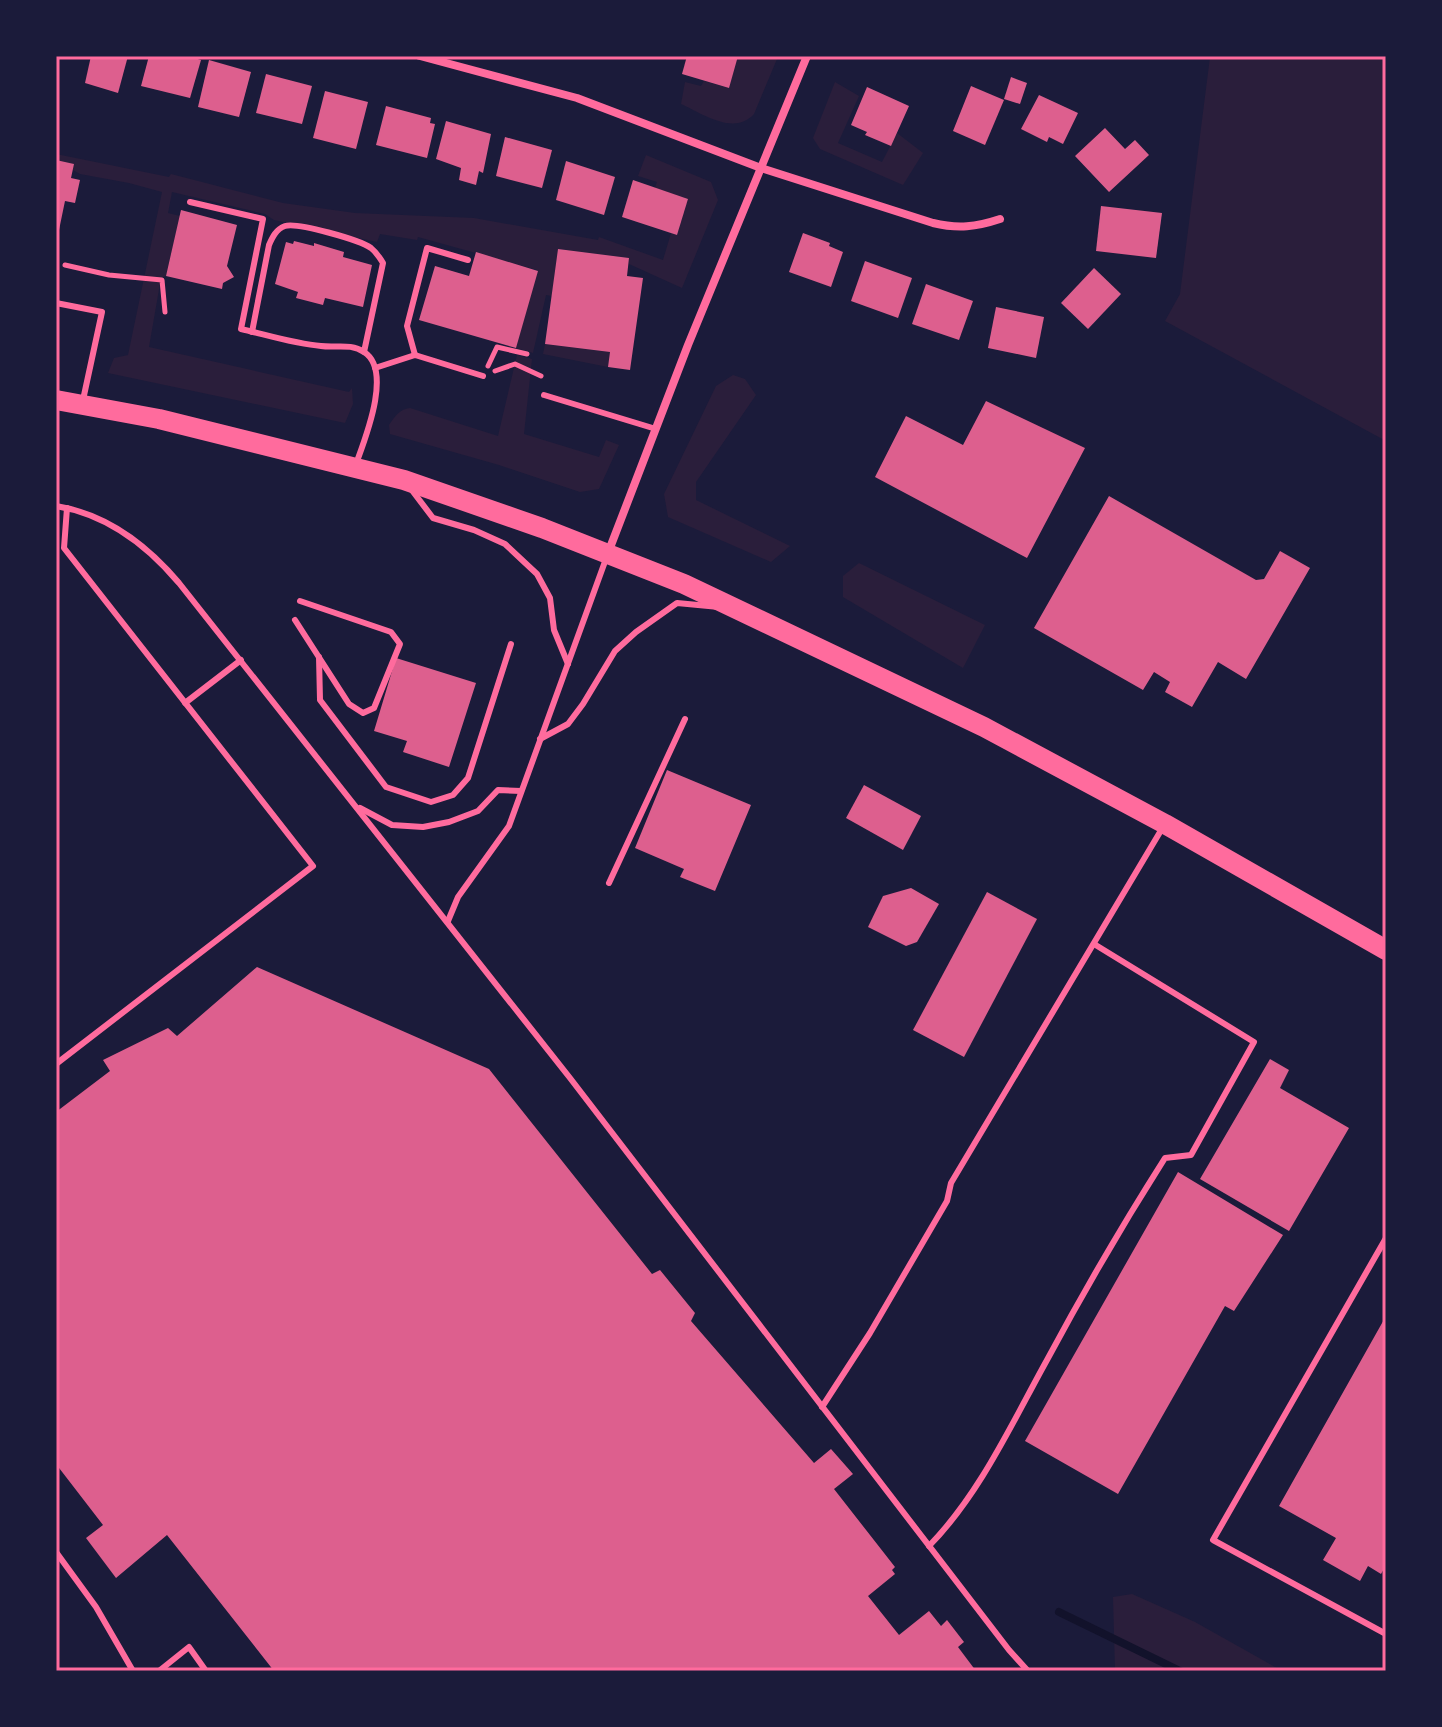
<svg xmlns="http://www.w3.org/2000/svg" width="1442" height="1727" font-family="'Archivo Narrow',sans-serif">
  <rect width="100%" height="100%" fill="#1b1b3a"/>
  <g fill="#2a1e3b">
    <path d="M738 56H771L777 59 754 114C734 136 703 114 681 104L685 82 701 86 704 81 729 88Z"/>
    <path d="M1207 56H1386V441L1165 321 1180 294 1210 57Z"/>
    <path d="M835 82 859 96 838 143 882 162 897 133 923 153 903 185 820 149 813 138Z"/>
    <path d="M56 154 169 177 171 174 283 203 355 213 474 218 598 240 599 237 663 260 671 233 677 235 688 199 655 188 657 182 638 176 646 155 711 182 718 200 682 288 629 264V258L558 249 552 296 546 295 533 353 516 348 537 270 418 237 417 240 380 234 377 242 274 220 265 214 172 192 168 213 180 216 166 276 161 278 149 347 349 392 352 388 353 404 345 423 108 373 114 358 128 355 162 192 129 183 80 174 73 170V164L56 160Z"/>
    <path d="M545 344 610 352 608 367 543 354Z"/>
    <path d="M517 355 532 359 524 434 599 457 606 440 619 445 599 489 580 492 499 465 390 434 389 425C395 416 400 409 410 408L498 436Z"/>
    <path d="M733 375 745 379 756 395 696 482V500L790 546 771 562 668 517 664 494 716 386Z"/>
    <path d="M859 563 985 625 963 668 843 597V576Z"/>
    <path d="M1132 1594 1195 1622 1282 1671H1115L1113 1597Z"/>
  </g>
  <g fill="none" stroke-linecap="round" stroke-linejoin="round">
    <path stroke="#12122b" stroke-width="8" d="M1059 1612 1180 1671"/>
  </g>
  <g fill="#dd5f8e">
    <path d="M91 56H128L118 93 85 83Z"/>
    <path d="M149 56H188L201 60 190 98 141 86Z"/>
    <path d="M687 56H738L729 88 682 74Z"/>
    <path d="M209 60 251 72 239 117 198 107Z"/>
    <path d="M266 74 312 86 302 124 256 113Z"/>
    <path d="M1011 77 1027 83 1020 104 1004 99Z"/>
    <path d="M971 86 1004 100 985 145 953 131Z"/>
    <path d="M867 87 909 106 891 146 865 135 867 132 851 125Z"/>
    <path d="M325 91 368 102 356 149 313 138Z"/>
    <path d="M1039 95 1078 113 1063 144 1049 137 1047 142 1021 129Z"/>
    <path d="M386 106 431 118 430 123 435 124 427 158 376 145Z"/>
    <path d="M446 121 491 134 483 173 479 171 476 185 459 180 461 168 436 159Z"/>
    <path d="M1105 128 1125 149 1135 140 1149 155 1109 192 1075 156Z"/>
    <path d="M505 137 552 150 542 188 496 176Z"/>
    <path d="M56 160 74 164 71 178 80 180 75 203 65 201 59 230 56 229Z"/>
    <path d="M566 161 615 177 604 215 556 200Z"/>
    <path d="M633 180 688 199 677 235 622 217Z"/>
    <path d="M1101 206 1162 213 1156 258 1096 251Z"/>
    <path d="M181 210 237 225 227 266 234 277 223 283 222 289 166 276Z"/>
    <path d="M803 233 830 243 829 246 843 252 831 287 789 272Z"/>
    <path d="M294 241 314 246V243L344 252 343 257 372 265 363 307 325 298 323 305 296 298 298 292 275 284 286 242 293 244Z"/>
    <path d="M558 249 629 258 627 276 643 278 630 370 608 367 610 352 545 344Z"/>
    <path d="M476 252 538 271 516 348 419 320 435 266 469 276Z"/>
    <path d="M865 261 912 278 898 318 851 301Z"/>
    <path d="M1094 268 1121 294 1088 329 1061 303Z"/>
    <path d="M926 284 973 301 959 340 912 324Z"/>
    <path d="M996 307 1044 317 1036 358 988 348Z"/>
    <path d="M986 401 1085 448 1027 558 875 477 906 416 963 445Z"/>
    <path d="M1109 496 1256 580 1264 579 1280 551 1310 568 1246 679 1218 662 1192 707 1165 692 1170 682 1154 672 1143 690 1034 628Z"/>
    <path d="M396 658 476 683 449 767 403 752 407 741 374 731Z"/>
    <path d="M667 770 751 805 715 891 680 877 684 869 635 848Z"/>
    <path d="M864 785 921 816 903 850 846 818Z"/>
    <path d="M911 888 939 904 917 942 906 946 868 927 883 896Z"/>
    <path d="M987 892 1037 919 964 1057 913 1030Z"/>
    <path d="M257 967 489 1069 652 1274 660 1270 695 1313 691 1321 814 1463 831 1449 853 1474 834 1489 895 1567 892 1570 895 1574 868 1596 899 1635 929 1611 941 1626 947 1620 964 1642 958 1647 976 1671H274L167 1535 116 1578 86 1538 103 1525 56 1464V1112L110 1071 103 1060 168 1028 177 1036Z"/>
    <path d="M1270 1059 1289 1070 1280 1088 1349 1128 1289 1231 1200 1179Z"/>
    <path d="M1178 1172 1283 1235 1234 1311 1225 1306 1118 1494 1025 1441Z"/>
    <path d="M1386 1316V1565L1381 1574 1368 1566 1360 1581 1323 1560 1336 1538 1279 1506Z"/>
  </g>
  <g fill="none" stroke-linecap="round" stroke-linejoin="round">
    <g stroke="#ff6b9d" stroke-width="5">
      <path d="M65 265 109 275 162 280 165 312"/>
      <path d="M488 366 497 347 527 354"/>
      <path d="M495 371 515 364 541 376"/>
    </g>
    <g stroke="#ff6b9d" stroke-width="6">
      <path d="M190 202 263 219 241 329C267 335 295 344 321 346 336 348 351 343 364 352 393 370 365 439 356 464"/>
      <path d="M56 303 102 312 83 400"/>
      <path d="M252 332 269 245C272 238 276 229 285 226 297 222 360 240 371 248 376 252 380 258 383 263L364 352"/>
      <path d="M415 355 407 326 427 248 468 260"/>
      <path d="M375 368 415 355 483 376"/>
      <path d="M544 395 656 429"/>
      <path d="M411 489 433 518 474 530 505 544 537 574 550 598 554 630 568 664"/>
      <path d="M56 506C106 514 147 545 179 583L570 1078 1009 1650 1028 1671"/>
      <path d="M295 620 349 704 363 713 374 708 400 644 391 632 300 601"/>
      <path d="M319 657 320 700 386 787 431 802 453 795 468 778 511 644"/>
      <path d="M185 703 241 660"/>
      <path d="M540 739 568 724 583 704 615 651 636 632 677 603 719 607"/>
      <path d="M360 808 392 825 423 827 449 822 478 811 498 790 521 791"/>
      <path d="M609 883 685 719"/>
      <path d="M448 921 458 897 509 826 607 556"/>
      <path d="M56 1064 313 866 64 548 67 508"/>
      <path d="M1386 1238 1213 1540 1386 1634"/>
      <path d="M822 1407 870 1333 947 1201 951 1183 1163 827"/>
      <path d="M929 1546C980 1494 1012 1423 1047 1360 1084 1291 1123 1224 1165 1158L1191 1155 1254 1042 1094 944"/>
      <path d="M56 1552 96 1607 133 1671"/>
      <path d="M159 1671 189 1647 206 1671"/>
    </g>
    <g stroke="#ff6b9d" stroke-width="8">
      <path d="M420 56 577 98 761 168 933 223C958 229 976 227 1000 219"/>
      <path d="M608 553 688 345 807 56"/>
    </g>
    <path stroke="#ff6b9d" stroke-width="20" d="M56 400 159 419 404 480 542 528 684 584 984 727 1165 824 1386 950"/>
  </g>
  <rect width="1442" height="1727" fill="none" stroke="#1b1b3a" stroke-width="116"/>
  <rect x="58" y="58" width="1326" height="1611" fill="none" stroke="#ff6b9d" stroke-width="3"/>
</svg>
